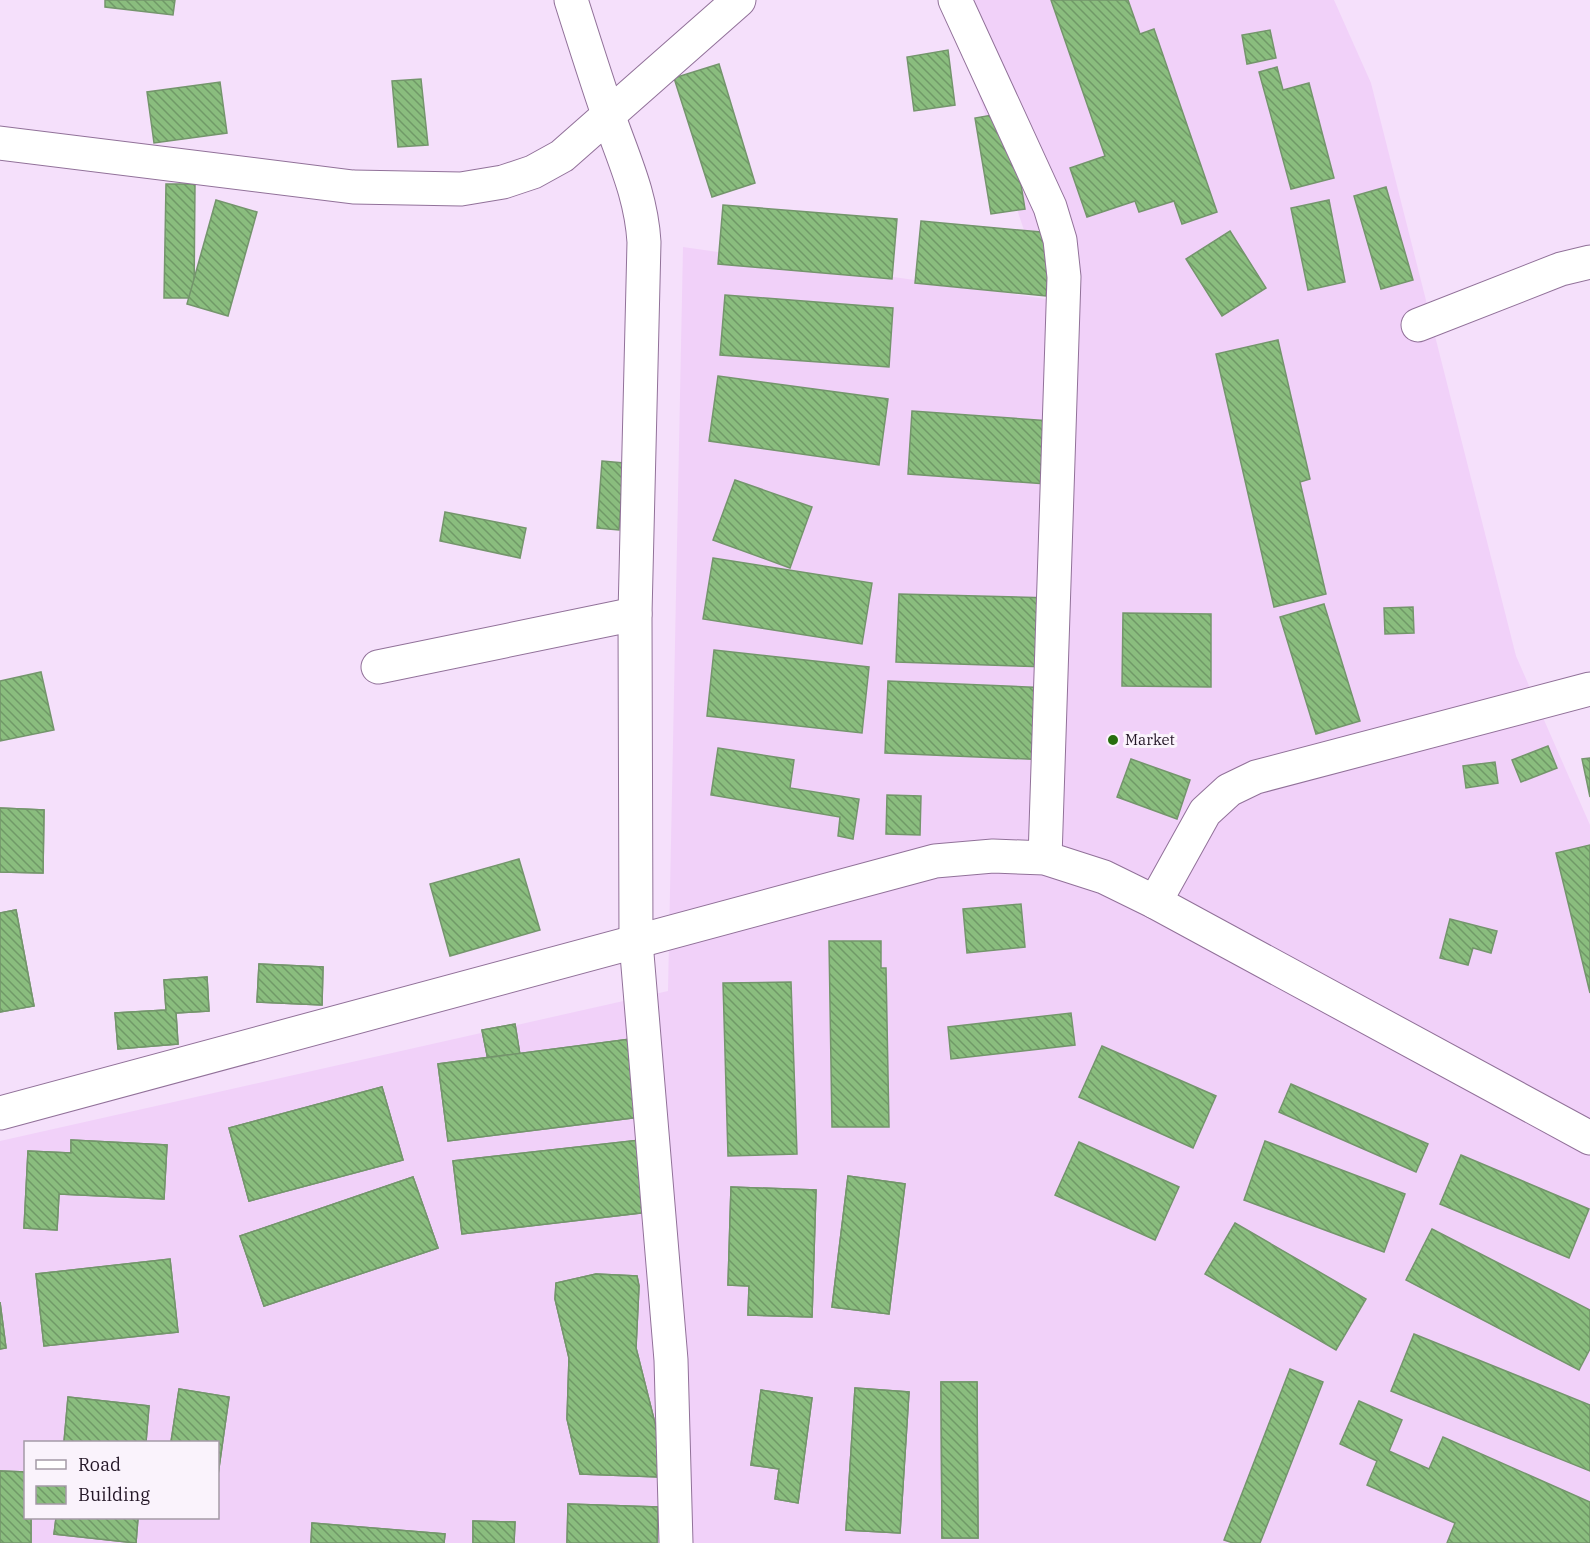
<svg xmlns="http://www.w3.org/2000/svg" width="1590" height="1543" font-family="'IBM Plex Serif',serif">
  <defs>
    <pattern id="building-back-hatch" width="6" height="6" patternUnits="userSpaceOnUse" patternTransform="scale(1.5)"><rect width="6" height="6" fill="#8abd7e"/><path d="M-1 5l2 2M0 0l6 6M5-1l2 2" fill="none" stroke="#709967"/></pattern>
  </defs>
  <rect width="100%" height="100%" fill="#f5e0fb"/>
  <path fill="#f1d1f9" fill-rule="evenodd" d="M947 0H1334L1371 83 1516 656 1590 825V1543H0V1141L668 991 683 247 1047 299ZM26 1442H218V1518H26Z"/>
  <g fill="url(#building-back-hatch)" stroke="#74956c" stroke-width="1.5">
    <path d="M105 0H175L173 15 105 7Z"/>
    <path d="M1051 0H1128L1140 34 1154 29 1217 212 1182 224 1174 201 1139 212 1135 201 1087 217 1070 168 1105 156Z"/>
    <path d="M1270 30 1276 58 1247 64 1242 35Z"/>
    <path d="M948 50 955 105 914 111 907 57Z"/>
    <path d="M719 64 755 183 712 197 674 78Z"/>
    <path d="M1277 67 1283 90 1309 83 1334 178 1291 189 1259 72Z"/>
    <path d="M421 79 428 145 398 147 392 81Z"/>
    <path d="M220 82 227 133 154 143 147 92Z"/>
    <path d="M1009 112 1025 209 991 214 975 118Z"/>
    <path d="M166 184H195L194 298H164Z"/>
    <path d="M1386 187 1413 280 1381 289 1354 196Z"/>
    <path d="M216 200 257 212 228 316 187 304Z"/>
    <path d="M1329 200 1345 282 1308 290 1291 208Z"/>
    <path d="M723 205 897 219 892 279 718 264Z"/>
    <path d="M921 221 1052 233 1046 296 915 283Z"/>
    <path d="M1230 231 1266 288 1222 316 1186 259Z"/>
    <path d="M725 295 893 308 889 367 720 355Z"/>
    <path d="M1278 340 1310 479 1300 482 1326 594 1274 607 1216 354Z"/>
    <path d="M718 376 888 399 879 465 709 441Z"/>
    <path d="M912 411 1065 422 1060 485 908 474Z"/>
    <path d="M602 461 624 463 619 530 597 528Z"/>
    <path d="M735 480 812 507 790 568 713 540Z"/>
    <path d="M445 512 526 528 520 558 440 541Z"/>
    <path d="M713 558 872 583 862 644 703 619Z"/>
    <path d="M899 594 1052 598 1050 667 896 662Z"/>
    <path d="M1324 604 1360 721 1316 734 1280 617Z"/>
    <path d="M1413 607 1414 633 1385 634 1384 608Z"/>
    <path d="M1123 613 1211 614V687L1122 686Z"/>
    <path d="M714 650 869 667 862 733 707 716Z"/>
    <path d="M41 672 54 730 0 741V681Z"/>
    <path d="M888 681 1051 688 1049 760 885 753Z"/>
    <path d="M1548 746 1557 768 1521 782 1512 760Z"/>
    <path d="M718 748 794 760 790 788 859 799 853 839 838 836 840 817 711 795Z"/>
    <path d="M1590 758V797L1582 759Z"/>
    <path d="M1131 759 1190 780 1177 819 1117 797Z"/>
    <path d="M1495 762 1498 783 1466 788 1463 766Z"/>
    <path d="M887 795 921 796 920 835 886 834Z"/>
    <path d="M0 808 44 810 43 873 0 872Z"/>
    <path d="M0 808 44 810 43 873 0 872Z"/>
    <path d="M1590 845V993L1556 853Z"/>
    <path d="M519 859 540 930 450 956 430 884Z"/>
    <path d="M1021 904 1025 947 967 953 963 909Z"/>
    <path d="M16 910 34 1006 0 1012V913Z"/>
    <path d="M16 910 34 1006 0 1012V913Z"/>
    <path d="M1450 919 1497 931 1491 953 1473 948 1468 965 1440 958Z"/>
    <path d="M829 941H881V968H886L889 1127H832Z"/>
    <path d="M259 964 323 967 322 1005 257 1002Z"/>
    <path d="M259 964 323 967 322 1005 257 1002Z"/>
    <path d="M207 977 209 1011 176 1013 178 1044 118 1049 115 1013 166 1010 164 980Z"/>
    <path d="M207 977 209 1011 176 1013 178 1044 118 1049 115 1013 166 1010 164 980Z"/>
    <path d="M791 982 797 1154 728 1156 723 983Z"/>
    <path d="M1071 1013 1075 1045 951 1059 948 1027Z"/>
    <path d="M515 1024 520 1055 488 1060 482 1030Z"/>
    <path d="M515 1024 520 1055 488 1060 482 1030Z"/>
    <path d="M630 1039 640 1117 448 1141 438 1064Z"/>
    <path d="M630 1039 640 1117 448 1141 438 1064Z"/>
    <path d="M1102 1046 1216 1096 1193 1148 1079 1097Z"/>
    <path d="M1291 1084 1428 1144 1416 1172 1279 1112Z"/>
    <path d="M382 1087 403 1160 249 1201 229 1128Z"/>
    <path d="M382 1087 403 1160 249 1201 229 1128Z"/>
    <path d="M71 1140 167 1145 164 1199 59 1194 57 1230 24 1228 28 1151 71 1153Z"/>
    <path d="M71 1140 167 1145 164 1199 59 1194 57 1230 24 1228 28 1151 71 1153Z"/>
    <path d="M640 1140 649 1212 462 1234 453 1161Z"/>
    <path d="M640 1140 649 1212 462 1234 453 1161Z"/>
    <path d="M1265 1141 1405 1194 1384 1252 1244 1200Z"/>
    <path d="M1079 1142 1179 1187 1155 1240 1055 1195Z"/>
    <path d="M1461 1155 1589 1209 1569 1258 1440 1204Z"/>
    <path d="M848 1176 905 1184 889 1314 832 1307Z"/>
    <path d="M848 1176 905 1184 889 1314 832 1307Z"/>
    <path d="M413 1177 438 1248 264 1306 240 1236Z"/>
    <path d="M413 1177 438 1248 264 1306 240 1236Z"/>
    <path d="M731 1187 816 1190 812 1317 748 1315 749 1286 728 1285Z"/>
    <path d="M731 1187 816 1190 812 1317 748 1315 749 1286 728 1285Z"/>
    <path d="M1235 1223 1366 1299 1336 1350 1205 1274Z"/>
    <path d="M1432 1229 1590 1310V1349L1579 1370 1406 1280Z"/>
    <path d="M170 1259 178 1332 44 1346 36 1274Z"/>
    <path d="M170 1259 178 1332 44 1346 36 1274Z"/>
    <path d="M596 1274 637 1276 639 1286 636 1348 661 1447 659 1477 580 1474 567 1419 569 1358 555 1299 556 1283Z"/>
    <path d="M596 1274 637 1276 639 1286 636 1348 661 1447 659 1477 580 1474 567 1419 569 1358 555 1299 556 1283Z"/>
    <path d="M0 1302 6 1348 0 1349Z"/>
    <path d="M0 1302 6 1348 0 1349Z"/>
    <path d="M1414 1334 1590 1405V1471L1391 1391Z"/>
    <path d="M1290 1369 1323 1382 1260 1543H1233L1224 1540Z"/>
    <path d="M941 1382H977L978 1538H942Z"/>
    <path d="M941 1382H977L978 1538H942Z"/>
    <path d="M855 1388 909 1392 900 1533 846 1530Z"/>
    <path d="M855 1388 909 1392 900 1533 846 1530Z"/>
    <path d="M179 1389 229 1397 218 1475V1442H171Z"/>
    <path d="M179 1389 229 1397 218 1475V1442H171Z"/>
    <path d="M761 1390 812 1398 798 1503 775 1499 779 1469 751 1465Z"/>
    <path d="M761 1390 812 1398 798 1503 775 1499 779 1469 751 1465Z"/>
    <path d="M68 1397 149 1406 146 1442H64Z"/>
    <path d="M68 1397 149 1406 146 1442H64Z"/>
    <path d="M1359 1401 1402 1420 1389 1451 1429 1469 1443 1437 1590 1502V1543H1447L1455 1523 1367 1485 1377 1461 1340 1444Z"/>
    <path d="M0 1471 26 1472V1518H31V1543H0Z"/>
    <path d="M0 1471 26 1472V1518H31V1543H0Z"/>
    <path d="M568 1504 658 1507 657 1543H567Z"/>
    <path d="M568 1504 658 1507 657 1543H567Z"/>
    <path d="M56 1518H138L136 1543 54 1534Z"/>
    <path d="M56 1518H138L136 1543 54 1534Z"/>
    <path d="M473 1521 515 1522 514 1543H473Z"/>
    <path d="M473 1521 515 1522 514 1543H473Z"/>
    <path d="M312 1523 445 1534 444 1543H311Z"/>
    <path d="M312 1523 445 1534 444 1543H311Z"/>
  </g>
  <g fill="none" stroke-linecap="round" stroke-linejoin="round">
    <g stroke="#917199" stroke-width="35">
      <g id="minor">
        <path d="M571 0C583 38 595 76 608 114 623 158 641 194 644 242L635 614 636 942 671 1360 676 1543"/>
        <path d="M955 0 1050 207 1060 240 1064 277 1045 858"/>
        <path d="M0 143 353 187 461 189 503 182 533 172 562 156 739 0"/>
        <path d="M1418 325 1561 269 1590 262"/>
        <path d="M378 667 635 614"/>
        <path d="M1155 902 1205 812 1229 790 1256 777 1590 689"/>
        <path d="M0 1113 935 861 993 856 1045 858 1104 877 1155 902 1590 1138"/>
      </g>
    </g>
    <use href="#minor" stroke="#fff" stroke-width="33"/>
  </g>
  <circle fill="#266e0d" stroke="#faf3fc" stroke-width="2" cx="1113" cy="740" r="6"/>
  <g text-anchor="middle" stroke-width="6" stroke-linejoin="round" paint-order="stroke">
    <g font-size="15" fill="#231626" stroke="#faf3fc" text-anchor="start">
      <text x="1125" y="745">Market</text>
    </g>
  </g>
  <rect x="24" y="1441" width="195" height="78" fill="#faf3fc" stroke="#a49ba6" stroke-width="1.5"/>
  <rect x="36" y="1460" width="30" height="9" fill="#ffffff" stroke="#a49ba6" stroke-width="1.5"/>
  <text x="78" y="1471" font-size="18" fill="#231626">Road</text>
  <rect x="36" y="1486" width="30" height="18" fill="url(#building-back-hatch)" stroke="#a49ba6" stroke-width="1.5"/>
  <text x="78" y="1501" font-size="18" fill="#231626">Building</text>
</svg>
